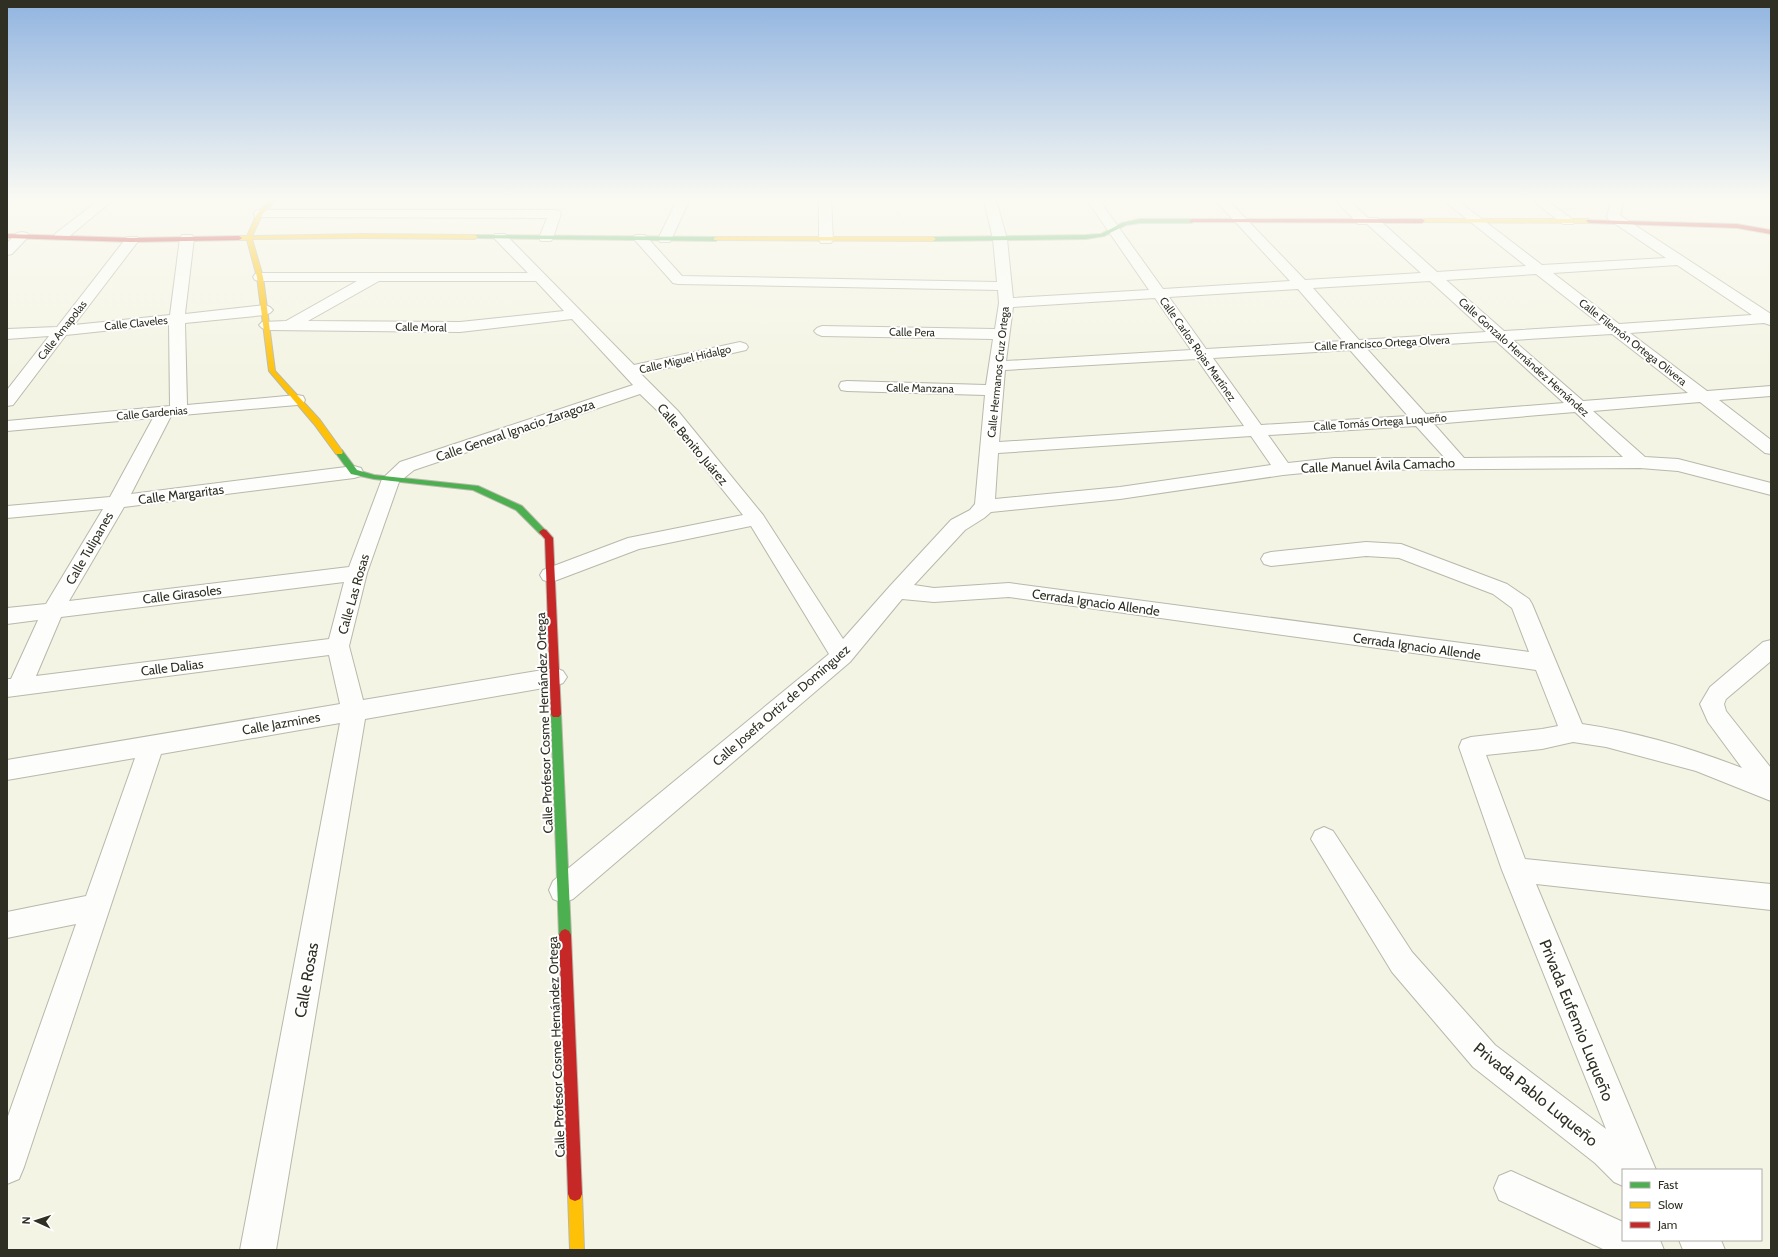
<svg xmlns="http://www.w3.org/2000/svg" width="1778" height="1257" font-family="Cabin,sans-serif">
  <rect width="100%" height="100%" fill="#f4f4e4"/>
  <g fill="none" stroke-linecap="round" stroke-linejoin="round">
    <g stroke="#b8b8ab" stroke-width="2">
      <g id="street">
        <path d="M99 200H113L66 239H56L54 236 56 233Z"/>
        <path d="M677 200 689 201 670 242H660L658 239Z"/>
        <path d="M819 200H831L833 240 831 243H821L819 240Z"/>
        <path d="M984 200H996L1007 239 1013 298 1149 290 1087 200H1099L1163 289 1290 281 1215 200H1228L1305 280 1421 273 1367 224H1358L1336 200H1349L1368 218H1377L1437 272 1526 266 1443 200H1457L1542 265 1666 258 1608 219 1607 216 1612 200H1624L1620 215 1624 218 1771 314 1770 325 1764 323 1630 333 1707 391 1771 386V396L1719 400 1771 440V454L1765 453 1700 402 1593 411 1645 457 1678 459 1771 483V495L1678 471 1640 468 1334 470 1283 475 1120 499 991 512 984 518 965 530 914 585 934 588 1009 583 1529 652 1512 608 1493 594 1399 558 1366 556 1271 566 1264 564 1261 559 1264 554 1271 552 1366 542 1401 544 1507 584 1529 599 1532 604 1582 724C1636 732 1691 748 1742 768L1708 722 1700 704 1710 687 1763 642 1771 640V661L1726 699 1724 704 1726 711 1771 768V801L1696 771 1606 747 1573 742 1542 749 1486 755 1525 859 1771 884V910L1536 884 1656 1170H1623V1186L1614 1182 1595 1163 1473 1067 1392 972 1311 839 1315 831 1324 827 1333 831 1412 952 1495 1045 1606 1129 1502 870 1459 747 1462 740 1471 737 1542 729 1558 726 1536 670 1009 597 934 602 902 599 850 662 573 899 563 903 553 899 549 890 553 881 829 654 751 526 639 549 557 580 550 582 543 580 540 575 543 570 628 538 743 515 666 419 640 394 414 470 399 482 367 573 349 646 363 700 555 668 563 671 567 677 563 683 555 686 365 719 276 1250H240L340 723 161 754 24 1167 19 1179 7 1184V1119L76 924 7 938V912L86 896 135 758 7 780V760L340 704 329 655 7 697V679H11L38 620 7 624V608L46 604 103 509 7 518V506L110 497 153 418 7 431V421L170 406 169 324 66 335 13 405 7 406V390L49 336 7 339V329L57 327 127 237H137L139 240 74 325 170 315 180 238 182 235H192L194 238 185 314 265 305 270 307 273 310 270 313 265 315 185 323 187 405 297 395 303 396 305 400 303 404 297 405 171 416 131 494 354 466 361 468 363 472 361 476 354 478 124 507 69 601 349 567 382 479 400 462 633 385 572 319 460 332 267 330 262 328 259 325 262 322 286 321 357 281H260L255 280 253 277 255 274 260 273H528L493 237 495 234H505L634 365 740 342 746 344 748 347 746 350 641 374 678 411 763 515 843 639 890 586 951 520 970 510 975 504 985 395 847 391 841 390 839 386 841 382 847 381 986 385 993 339 822 336 817 334 814 331 817 328 822 326 995 329 999 303 998 290 678 284 673 283 633 238 635 235H645L682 276 997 282 993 239ZM1677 265 1752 315 1619 324 1553 273ZM1536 274 1601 325 1504 331 1446 280ZM379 281H536L564 311 460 322 308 321ZM1430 281 1486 332 1359 340 1313 288ZM1298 289 1343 341 1206 349 1169 297ZM1155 298 1191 350 1006 361 1013 307ZM1612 334 1688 393 1583 401 1513 340ZM1496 341 1564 403 1426 414 1367 349ZM1350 350 1408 416 1261 425 1213 358ZM1197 359 1244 426 999 442 1005 370ZM1575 412 1623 457 1464 458 1434 424ZM1416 426 1445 458H1334L1288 463 1268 435ZM1251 436 1271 465 1120 487 995 499 998 453ZM344 582 329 639 36 676 61 617Z"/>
        <path d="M1532 200H1546L1575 221 1573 224H1563Z"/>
        <path d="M260 210H555L560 211 561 214 553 238 551 241H541L539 238 547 218 255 217 254 214 255 211Z"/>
        <path d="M22 232 27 233 29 236 12 254 7 255V243L17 233Z"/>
        <path d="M1511 1171 1623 1222V1240H1660L1664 1250H1605L1499 1200 1494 1188 1499 1176Z"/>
        <path d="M1679 1240H1721L1725 1250H1683Z"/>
      </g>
    </g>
    <g stroke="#b8b8ab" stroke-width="2">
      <g id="fast">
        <path d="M1140 219H1192L1195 221 1192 223H1140L1126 225 1104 236 1086 239 933 241 930 239 933 237 1086 235 1101 234 1122 223Z"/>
        <path d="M475 235 716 237 719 239 716 241 473 238V236Z"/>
        <path d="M336 450H342L357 470 374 475 478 486 522 506 547 532 543 535 540 534 516 510 473 490 374 479 351 474 335 452Z"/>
        <path d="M556 710 559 711 561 714 571 935 569 939 565 941 561 939 559 935 551 714 553 711Z"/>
      </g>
    </g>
    <g stroke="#b8b8ab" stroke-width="2">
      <g id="slow">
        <path d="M270 200H276L262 215 252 236 362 234 475 235 478 237 475 239 362 238 252 239 263 277 275 371 320 420 343 452 342 454H336L314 424 269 371 257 277 247 240H239L236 238 239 236H247L257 214Z"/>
        <path d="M1422 219H1589L1592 221 1589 223 1420 222 1419 221Z"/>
        <path d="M716 237H933L936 239 933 241 714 240V238Z"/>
        <path d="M575 1187 580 1189 582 1194 584 1250H570L568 1194 570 1189Z"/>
      </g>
    </g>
    <g stroke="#b8b8ab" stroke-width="2">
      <g id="jam">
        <path d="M1192 219H1422L1425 221 1422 223 1190 222 1189 221Z"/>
        <path d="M1587 220 1737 224 1771 230V234L1737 228 1589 223 1586 221Z"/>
        <path d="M7 234 132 238 239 236 242 238 239 240 132 242 7 238Z"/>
        <path d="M543 529 546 530 553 538 561 714 559 717H553L551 714 545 539 539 532Z"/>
        <path d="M565 929 569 931 571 935 582 1194 580 1199 575 1201 570 1199 568 1194 559 935 561 931Z"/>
      </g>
    </g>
    <path stroke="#e2e2dd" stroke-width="1.5" stroke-dasharray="1.5 1.5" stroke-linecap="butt" d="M895 200 897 214 904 223"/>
    <use href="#street" fill="#fdfdfb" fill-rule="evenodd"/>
    <use href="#fast" fill="#4caf50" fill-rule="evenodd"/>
    <use href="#slow" fill="#ffc107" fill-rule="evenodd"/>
    <use href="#jam" fill="#c62828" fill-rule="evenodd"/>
  </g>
  <linearGradient id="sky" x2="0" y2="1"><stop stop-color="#91b4e0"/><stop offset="0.53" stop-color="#fafaf3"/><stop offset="1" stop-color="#fafaf3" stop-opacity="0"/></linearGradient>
  <rect width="1778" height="376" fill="url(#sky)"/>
  <g text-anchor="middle" stroke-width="4" stroke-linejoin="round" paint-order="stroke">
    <g font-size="11" fill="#2f2f23" stroke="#fff">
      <text transform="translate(136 323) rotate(-6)" y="4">Calle Claveles</text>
      <text transform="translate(421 327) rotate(1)" y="4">Calle Moral</text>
      <text transform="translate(62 330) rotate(-52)" y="4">Calle Amapolas</text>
      <text transform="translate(912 332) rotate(1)" y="4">Calle Pera</text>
      <text transform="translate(1633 342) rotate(38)" y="4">Calle Filemón Ortega Olivera</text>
      <text transform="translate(1382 343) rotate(-3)" y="4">Calle Francisco Ortega Olvera</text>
      <text transform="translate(1198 349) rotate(55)" y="4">Calle Carlos Rojas Martínez</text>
      <text transform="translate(1524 357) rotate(42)" y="4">Calle Gonzalo Hernández Hernández</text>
      <text transform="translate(685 359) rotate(-13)" y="4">Calle Miguel Hidalgo</text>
      <text transform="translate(998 372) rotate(-84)" y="4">Calle Hermanos Cruz Ortega</text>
      <text transform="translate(920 388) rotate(1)" y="4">Calle Manzana</text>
      <text transform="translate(152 413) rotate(-5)" y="4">Calle Gardenias</text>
      <text transform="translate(1380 422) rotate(-4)" y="4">Calle Tomás Ortega Luqueño</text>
    </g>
    <g font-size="13" fill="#2f2f23" stroke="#fff">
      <text transform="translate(515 430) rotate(-19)" y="5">Calle General Ignacio Zaragoza</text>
      <text transform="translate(693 444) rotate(50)" y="5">Calle Benito Juárez</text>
      <text transform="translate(1378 465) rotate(-2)" y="5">Calle Manuel Ávila Camacho</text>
      <text transform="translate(181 494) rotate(-7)" y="5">Calle Margaritas</text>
      <text transform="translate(89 548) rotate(-60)" y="5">Calle Tulipanes</text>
      <text transform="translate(182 594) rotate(-7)" y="5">Calle Girasoles</text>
      <text transform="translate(353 594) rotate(-74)" y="5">Calle Las Rosas</text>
      <text transform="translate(1096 602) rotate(8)" y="5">Cerrada Ignacio Allende</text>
      <text transform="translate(1417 646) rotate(8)" y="5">Cerrada Ignacio Allende</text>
      <text transform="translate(172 667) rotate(-7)" y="5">Calle Dalias</text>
      <text transform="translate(781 705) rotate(-41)" y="5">Calle Josefa Ortiz de Domínguez</text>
      <text transform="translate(281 723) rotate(-10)" y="5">Calle Jazmines</text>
      <text transform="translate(544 723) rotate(-92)" y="5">Calle Profesor Cosme Hernández Ortega</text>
      <text transform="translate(556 1047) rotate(-92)" y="5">Calle Profesor Cosme Hernández Ortega</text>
    </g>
    <g font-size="16" fill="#2f2f23" stroke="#fff">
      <text transform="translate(306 980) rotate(-80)" y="6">Calle Rosas</text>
      <text transform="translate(1577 1020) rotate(68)" y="6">Privada Eufemio Luqueño</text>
      <text transform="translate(1536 1094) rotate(39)" y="6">Privada Pablo Luqueño</text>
    </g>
  </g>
  <rect width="1778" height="1257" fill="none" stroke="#2f2f23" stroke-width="16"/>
  <rect x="1622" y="1169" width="140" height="72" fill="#ffffff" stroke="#acaca7"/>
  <rect x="1630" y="1182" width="20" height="6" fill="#4caf50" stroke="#acaca7"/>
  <text x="1658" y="1189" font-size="12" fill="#2f2f23">Fast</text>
  <rect x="1630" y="1202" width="20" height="6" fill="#ffc107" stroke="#acaca7"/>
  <text x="1658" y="1209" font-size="12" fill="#2f2f23">Slow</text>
  <rect x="1630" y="1222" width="20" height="6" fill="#c62828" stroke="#acaca7"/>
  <text x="1658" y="1229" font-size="12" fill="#2f2f23">Jam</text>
  <g transform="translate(36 1221) rotate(273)" stroke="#ffffff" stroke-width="3" paint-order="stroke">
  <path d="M0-3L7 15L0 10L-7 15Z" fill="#2f2f23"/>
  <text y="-6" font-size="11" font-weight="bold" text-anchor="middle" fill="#2f2f23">N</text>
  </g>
</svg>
